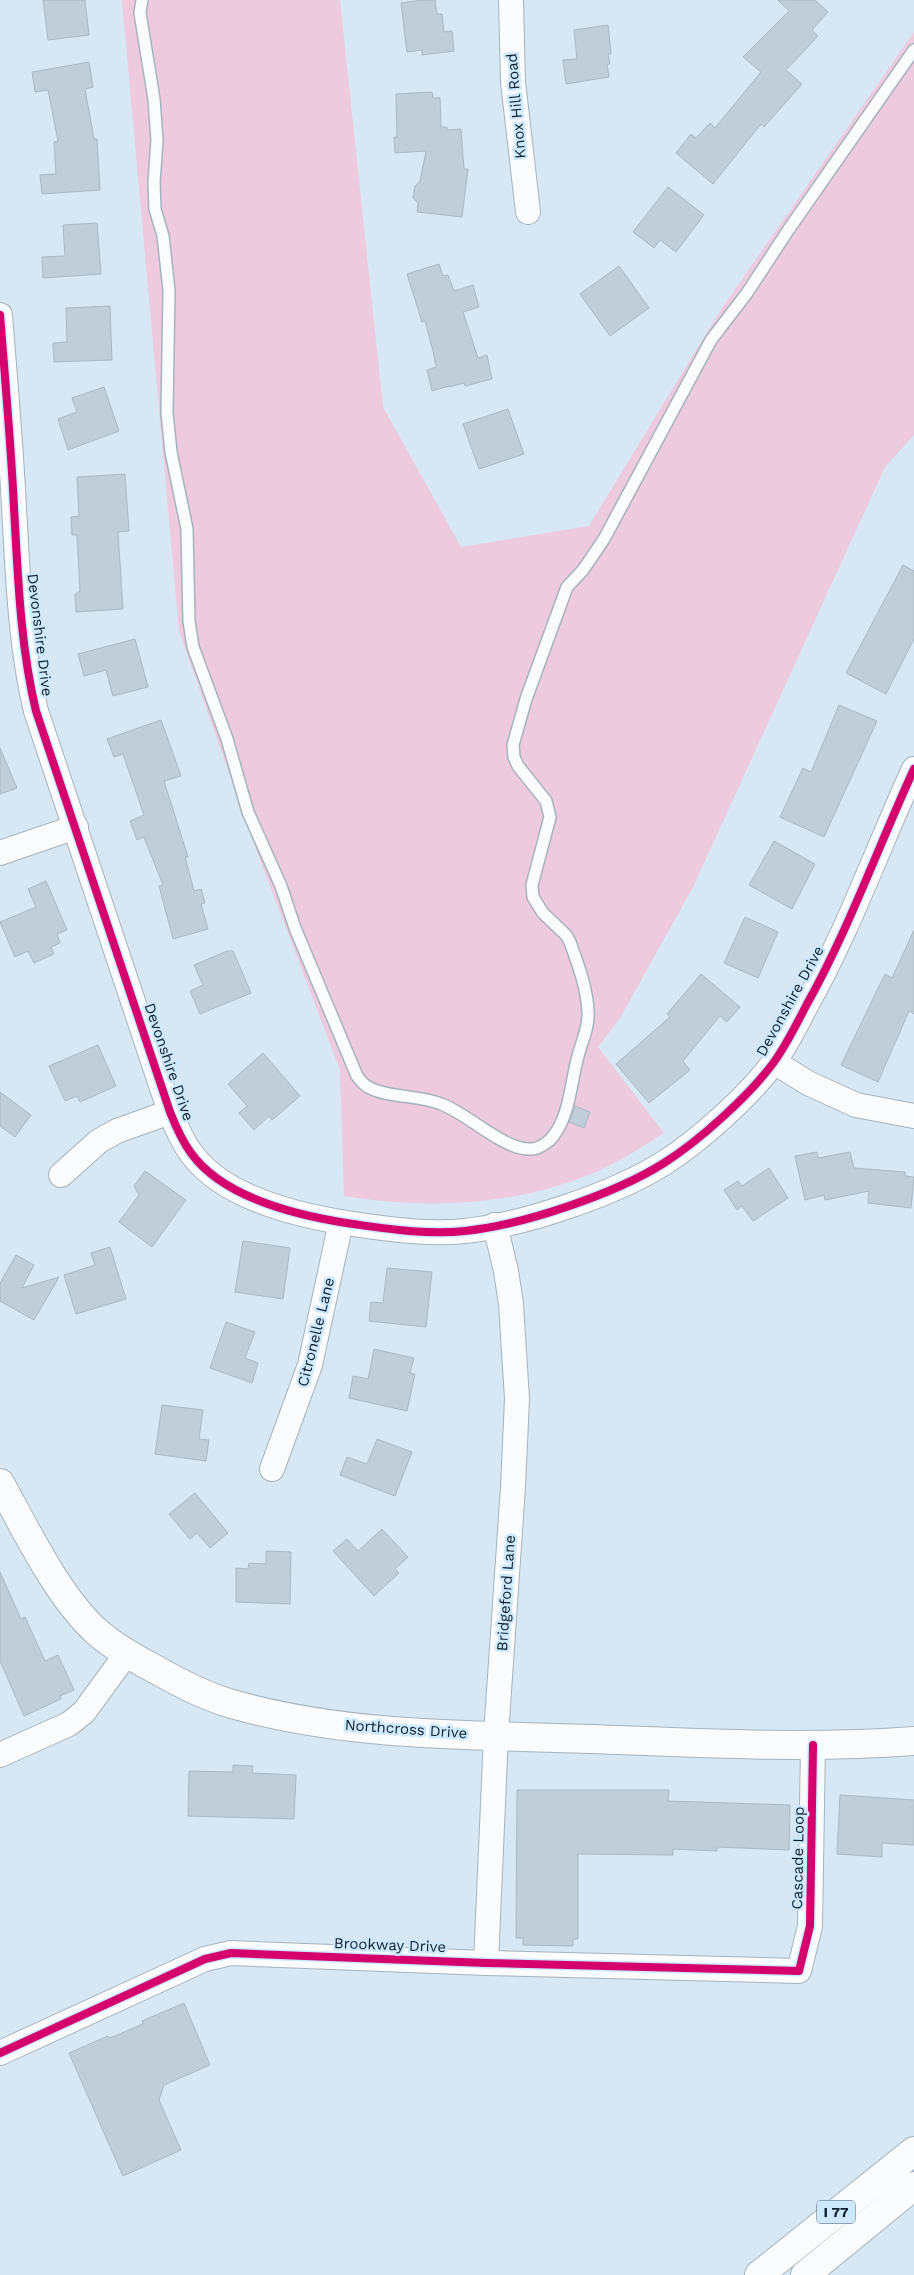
<svg xmlns="http://www.w3.org/2000/svg" width="914" height="2275" font-family="'Work Sans',sans-serif">
  <rect width="100%" height="100%" fill="#d7e7f3"/>
  <path fill="#edcade" d="M122 0H340L383 407 461 547 589 526 720 311 914 32V435L885 467 693 887 620 1018 598 1047 664 1133C642 1147 621 1161 598 1171 517 1206 430 1210 344 1196L340 1070 254 844 179 631Z"/>
  <g fill="#bfced8" stroke="#aab8c2">
    <path d="M43 0H85L89 35 48 40Z"/>
    <path d="M422 0H435L437 14H442L444 32 452 31 454 51 422 55V50L407 52 401 3Z"/>
    <path d="M778 0H815L828 12 812 30 818 36 786 70 802 84 764 127 761 124 713 184 676 153 691 134 696 138 710 123 715 128 761 72 743 57 789 11Z"/>
    <path d="M608 25 611 54H608L610 64H607L609 77 566 84 563 60 577 59 574 30Z"/>
    <path d="M89 62 93 87 85 89 94 139H97L100 190 42 194 40 175 56 174 54 142 58 141 48 90 35 92 32 72Z"/>
    <path d="M432 92 433 98H440L441 127H447V130L461 129 464 169H468L462 217 417 212 418 203 413 198 415 186 420 181 426 151 395 153 394 137H397L396 94Z"/>
    <path d="M668 187 704 215 676 252 660 240 654 248 633 232Z"/>
    <path d="M97 223 101 274 43 278 42 257 65 256 63 225Z"/>
    <path d="M439 264 443 276 448 275 454 291 473 285 479 307 463 312 478 358 487 355 492 379 465 386 464 383 449 387V386L432 391 427 370 436 367 433 351 425 321 422 322 407 274Z"/>
    <path d="M619 266 649 308 610 336 580 294Z"/>
    <path d="M110 306 112 360 54 362 53 343 67 342 66 308Z"/>
    <path d="M104 387 119 431 68 450 58 419 77 412 72 398Z"/>
    <path d="M508 409 524 454 479 469 463 424Z"/>
    <path d="M125 474 129 531 118 532 123 609 76 612 75 594 80 591 77 535H72L71 517 79 516 77 477Z"/>
    <path d="M903 565 914 571V639L886 694 846 673Z"/>
    <path d="M135 639 148 687 113 696 106 670 84 676 78 654Z"/>
    <path d="M839 705 877 721 824 837 780 817 803 768 811 772Z"/>
    <path d="M161 720 181 776 164 781 188 857H185L194 891 201 889 205 903 201 904 208 929 173 939 159 886 163 885 144 837 137 840 130 821 144 815 123 754 114 757 107 739Z"/>
    <path d="M0 748 17 788 0 794Z"/>
    <path d="M774 841 815 864 792 909 749 885Z"/>
    <path d="M46 881 67 930 57 934 60 943 51 947 54 954 34 963 28 951 15 957 0 922 36 907 28 889Z"/>
    <path d="M745 917 778 932 758 978 724 963Z"/>
    <path d="M914 930V1014L909 1011 878 1082 841 1065 885 974 892 978Z"/>
    <path d="M227 951H233L251 993 200 1014 190 991 203 985 194 965Z"/>
    <path d="M701 974 740 1007 727 1022 720 1016 683 1061 690 1070 649 1103 616 1064 670 1017 667 1014Z"/>
    <path d="M98 1045 116 1086 80 1102 77 1096 65 1101 49 1066Z"/>
    <path d="M263 1053 300 1096 272 1120 269 1116 254 1130 239 1113 247 1106 228 1084Z"/>
    <path d="M0 1092 31 1115 15 1137 0 1126Z"/>
    <path d="M575 1106 590 1112 584 1128 569 1122Z"/>
    <path d="M817 1152 818 1158 850 1152 854 1168 905 1172V1176L914 1177 911 1208 868 1203 869 1191 825 1200 824 1195 805 1200 795 1156Z"/>
    <path d="M769 1168 788 1198 753 1221 742 1206 737 1210 724 1190 738 1181 742 1186Z"/>
    <path d="M145 1171 186 1200 152 1247 119 1222 139 1195 134 1186Z"/>
    <path d="M243 1241 290 1248 283 1299 235 1292Z"/>
    <path d="M110 1247 126 1299 76 1314 64 1275 95 1265 91 1253Z"/>
    <path d="M16 1255 34 1265 22 1288 59 1277 34 1320 0 1301V1283Z"/>
    <path d="M387 1268 432 1272 426 1327 369 1321 371 1302 383 1303Z"/>
    <path d="M226 1322 255 1332 245 1358 258 1363 252 1383 210 1368Z"/>
    <path d="M374 1349 414 1358 410 1373 415 1374 407 1411 349 1398 353 1376 368 1379Z"/>
    <path d="M162 1405 203 1410 199 1439 209 1440 206 1461 155 1454Z"/>
    <path d="M377 1439 412 1452 395 1496 340 1475 347 1457 367 1464Z"/>
    <path d="M195 1493 228 1533 210 1548 197 1533 190 1539 169 1514Z"/>
    <path d="M382 1529 408 1557 395 1569 399 1573 374 1596 333 1551 347 1539 358 1551Z"/>
    <path d="M266 1551 291 1552 290 1604 236 1602V1568L248 1569 249 1563 266 1564Z"/>
    <path d="M0 1572 21 1619 25 1617 45 1661 58 1655 74 1690 60 1696 61 1699 24 1716 0 1661Z"/>
    <path d="M233 1765 253 1766 252 1773 296 1775 294 1819 188 1816 189 1771 233 1772Z"/>
    <path d="M517 1790H669L668 1801 790 1805 789 1850 717 1847V1851L673 1849V1855L578 1854V1939H573V1946L523 1945V1938H516Z"/>
    <path d="M840 1795 914 1800V1845L882 1843V1857L837 1854Z"/>
    <path d="M184 2003 210 2065 164 2085 159 2100 181 2150 123 2176 69 2053 108 2036 110 2038 143 2024 142 2021Z"/>
  </g>
  <g fill="none" stroke-linecap="round" stroke-linejoin="round">
    <g stroke="#a6b3bd" stroke-width="14">
      <path id="service" d="M142 0 140 13 154 99 157 140 154 182 155 209 163 236 169 290 167 413 171 452 187 529 189 621 193 647 227 739 248 812 281 886 295 928 357 1076C360 1080 364 1085 368 1087 388 1098 419 1095 441 1104 469 1114 504 1151 532 1149 539 1149 550 1141 554 1135 570 1114 571 1081 578 1056 582 1041 589 1027 588 1012 587 987 578 965 570 942L566 935 543 913 533 897 532 885 550 817 546 801 518 766 514 757 513 745 526 699 567 587 583 570 604 539 711 340 747 293 789 229 914 50"/>
    </g>
    <g stroke="#a6b3bd" stroke-width="26">
      <g id="minor">
        <path d="M511 0 513 82 528 212"/>
        <path d="M0 315C5 379 11 444 14 508 18 575 20 645 36 711L170 1112C176 1127 182 1141 191 1153 224 1199 299 1216 353 1224 389 1229 428 1235 465 1231 523 1225 615 1194 664 1163 699 1141 750 1095 774 1062 787 1044 797 1023 807 1004 849 929 878 847 914 769"/>
        <path d="M0 853 76 827"/>
        <path d="M774 1062 808 1083 856 1105 914 1116"/>
        <path d="M61 1175 99 1141 117 1131 170 1112"/>
        <path d="M272 1469 310 1365 341 1222"/>
        <path d="M0 1755 69 1724 84 1712 127 1653"/>
        <path d="M486 1963 496 1735 513 1487 517 1399 511 1304 506 1271 495 1225"/>
        <path d="M0 2053 205 1959 231 1953 486 1963 799 1971 810 1926 813 1745"/>
      </g>
    </g>
    <g stroke="#a6b3bd" stroke-width="30">
      <path id="tertiary" d="M0 1483C26 1530 58 1597 97 1632 113 1646 134 1658 153 1668 178 1682 204 1696 232 1704 348 1737 473 1735 592 1739 699 1743 807 1749 914 1741"/>
    </g>
    <g stroke="#a6b3bd" stroke-width="30">
      <g id="motorway">
        <path d="M759 2275 914 2151"/>
        <path d="M805 2275 914 2186"/>
      </g>
    </g>
    <use href="#service" stroke="#f9fbfd" stroke-width="11"/>
    <use href="#minor" stroke="#f9fbfd" stroke-width="24"/>
    <use href="#tertiary" stroke="#f9fbfd" stroke-width="28"/>
    <use href="#motorway" stroke="#f9fbfd" stroke-width="28"/>
    <g stroke="#cce9fe" stroke-width="11">
      <g id="cycleway">
        <path d="M0 315C5 379 11 444 14 508 18 575 20 645 36 711L170 1112C176 1127 182 1141 191 1153 224 1199 299 1216 353 1224 389 1229 428 1235 465 1231 523 1225 615 1194 664 1163 699 1141 750 1095 774 1062 787 1044 797 1023 807 1004 849 929 878 847 914 769"/>
        <path d="M0 2053 205 1959 231 1953 486 1963 799 1971 810 1926 813 1745"/>
      </g>
    </g>
    <use href="#cycleway" stroke="#d6006c" stroke-width="8"/>
  </g>
  <g text-anchor="middle" stroke-width="5" stroke-linejoin="round" paint-order="stroke">
    <rect fill="#cce9fe" stroke="#495c68" stroke-width="1" x="817" y="2200.5" width="38" height="23" rx="4"/>
    <g font-size="14" font-weight="bold" fill="#111f28">
      <text x="836" y="2217">I 77</text>
    </g>
    <g font-size="15" fill="#111f28" stroke="#cce9fe">
      <text transform="translate(516 106) rotate(-95)" y="5">Knox Hill Road</text>
      <text transform="translate(40 635) rotate(83)" y="5">Devonshire Drive</text>
      <text transform="translate(790 1001) rotate(-61)" y="5">Devonshire Drive</text>
      <text transform="translate(169 1062) rotate(71)" y="5">Devonshire Drive</text>
      <text transform="translate(316 1332) rotate(-76)" y="5">Citronelle Lane</text>
      <text transform="translate(506 1593) rotate(-86)" y="5">Bridgeford Lane</text>
      <text transform="translate(406 1729) rotate(4)" y="5">Northcross Drive</text>
      <text transform="translate(798 1858) rotate(-89)" y="5">Cascade Loop</text>
      <text transform="translate(390 1945) rotate(2)" y="5">Brookway Drive</text>
    </g>
  </g>
</svg>
